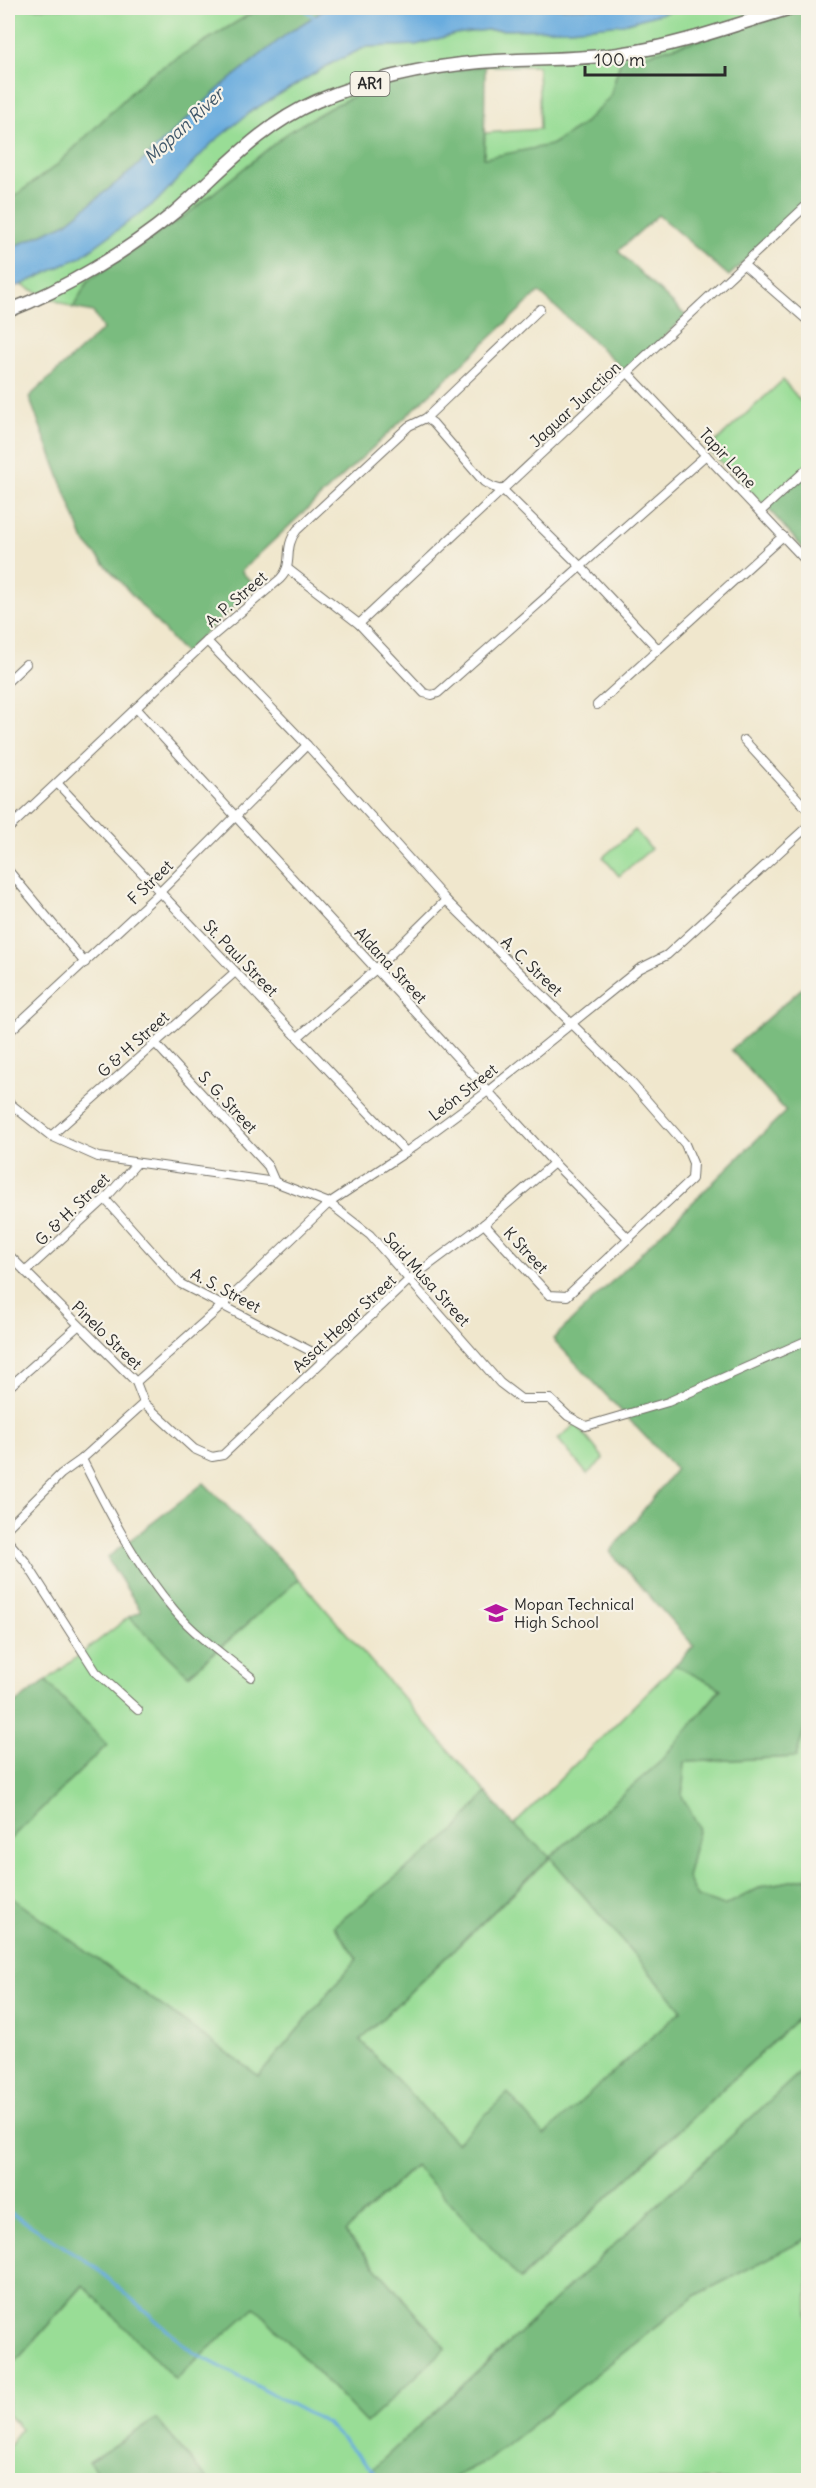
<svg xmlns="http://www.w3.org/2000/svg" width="816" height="2488" font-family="Delius,sans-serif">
  <rect width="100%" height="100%" fill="#f7f3e8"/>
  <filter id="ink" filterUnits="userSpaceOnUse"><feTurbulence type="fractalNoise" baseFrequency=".0167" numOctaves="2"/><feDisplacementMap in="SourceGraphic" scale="12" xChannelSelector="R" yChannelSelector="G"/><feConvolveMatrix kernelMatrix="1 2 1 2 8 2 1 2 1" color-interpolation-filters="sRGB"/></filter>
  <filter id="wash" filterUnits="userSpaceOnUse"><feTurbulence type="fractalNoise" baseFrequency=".008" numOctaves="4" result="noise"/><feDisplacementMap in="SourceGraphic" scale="24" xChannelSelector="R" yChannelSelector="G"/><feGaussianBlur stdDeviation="1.35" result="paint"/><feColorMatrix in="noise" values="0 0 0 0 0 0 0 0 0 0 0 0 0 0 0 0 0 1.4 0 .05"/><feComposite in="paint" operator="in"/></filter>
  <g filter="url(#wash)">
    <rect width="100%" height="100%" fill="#f0e7cd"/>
    <g fill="#99dd96" stroke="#628460" stroke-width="1.5">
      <path d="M8 8H260L149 75 57 165 8 201Z"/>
      <path d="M681 8H808L652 53 621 59 610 97 581 126 551 145 484 159 485 133 540 129 538 66H485L399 79 364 91 330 108 290 131 189 213 88 281 73 308 21 285 80 257 156 202 213 142 253 110 332 63 366 47 416 45 455 34 486 30 569 29 623 24Z"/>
      <path d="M783 380 808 410V464L764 505 708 449Z"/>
      <path d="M635 830 651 849 619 876 603 857Z"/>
      <path d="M576 1424 604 1459 587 1474 558 1439Z"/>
      <path d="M299 1579 486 1793 455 1831 334 1926 357 1959 259 2076 8 1895V1841L107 1745 46 1681 129 1617 189 1675Z"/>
      <path d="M675 1665 721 1688 659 1763 550 1857 682 2010 544 2136 456 2143 360 2040 550 1858 514 1825Z"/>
      <path d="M808 1718V1878L763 1886 724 1906 697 1897 687 1878 699 1827 682 1796 685 1762 796 1757Z"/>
      <path d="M808 2009V2065L361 2480H208L156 2419 89 2462 104 2480H8V2447L21 2429 8 2415V2370L84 2285 175 2379 255 2307 366 2423 446 2348 345 2232 416 2165 521 2279Z"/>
      <path d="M808 2238V2480H448L488 2460 695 2296Z"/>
    </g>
    <g fill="#7abc7f" stroke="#527455" stroke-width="1.5" fill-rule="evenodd">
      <path d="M260 8H327L288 33 224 84 135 168 65 224 8 249V201L57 165 149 75Z"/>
      <path d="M808 9V164L799 208 729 276 658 215 618 251 686 316 627 372 539 292 241 571 255 586 184 653 84 541 29 397 103 329 93 312 73 308 88 281 189 213 290 131 330 108 364 91 399 79 485 66 484 158 551 145 581 126 610 97 621 59 652 53Z"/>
      <path d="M808 469V554L766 506Z"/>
      <path d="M808 983V1718L796 1757 685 1762 682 1796 699 1827 687 1878 697 1897 724 1906 763 1886 808 1878V2009L520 2279 415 2165 345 2232 446 2348 366 2423 255 2307 175 2379 83 2285 8 2370V1895L259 2076 357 1959 334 1926 455 1831 486 1793 514 1825 550 1857 659 1763 721 1689 675 1665 694 1646 610 1552 676 1469 553 1339 786 1111 731 1050ZM550 1857 682 2010 544 2135 508 2093 456 2143 360 2040Z"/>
      <path d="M204 1483 299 1579 188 1675 129 1617 141 1611 107 1558Z"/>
      <path d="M46 1681 107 1745 8 1841V1709Z"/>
      <path d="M808 2065V2238L695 2296 488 2460 448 2480H361Z"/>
      <path d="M156 2419 208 2480H104L89 2462Z"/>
    </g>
    <path fill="#69acde" stroke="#4a6c84" stroke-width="1.5" d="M327 8H681L623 24 569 29 486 30 455 34 416 45 366 47 332 63 253 110 213 142 156 202 80 257 21 285 8 288V249L65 224 135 168 224 84 288 33Z"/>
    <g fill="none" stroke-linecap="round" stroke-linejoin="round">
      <g stroke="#69acde" stroke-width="3">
        <path d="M303 8 315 18"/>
        <path d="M8 393V404"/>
        <path d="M8 2211 94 2266 191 2351 328 2424 381 2480"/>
      </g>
    </g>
  </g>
  <g filter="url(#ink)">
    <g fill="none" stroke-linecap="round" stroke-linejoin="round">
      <g stroke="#706d64" stroke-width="10">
        <g id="minor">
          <path d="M744 265 808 321"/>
          <path d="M628 373 808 563"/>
          <path d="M426 418 433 423 484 482 493 487 503 490 580 566 657 648"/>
          <path d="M760 512 808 468"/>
          <path d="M288 569 359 624 424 693 432 695 438 693 706 455"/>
          <path d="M359 624 808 204"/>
          <path d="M207 641 307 745 446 900 629 1080 685 1144 693 1163 692 1179 567 1296 549 1295 484 1224"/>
          <path d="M8 681 26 664"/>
          <path d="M597 705 783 536"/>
          <path d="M136 708 554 1163 629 1239"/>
          <path d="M744 740 808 810"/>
          <path d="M57 783 406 1152"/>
          <path d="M8 829 207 641 280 579C295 564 282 549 297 530L409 426 426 418 540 309"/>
          <path d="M8 870 85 963"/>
          <path d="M8 1018 16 1025"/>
          <path d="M8 1033 160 892 307 745"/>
          <path d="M298 1037 376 969 446 900"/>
          <path d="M155 1043 268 1166 275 1182"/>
          <path d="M8 1102 51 1136 98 1157 275 1182 329 1203 370 1235 500 1383 521 1399H550L568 1416 586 1426 668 1402 808 1340"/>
          <path d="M51 1136 234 973"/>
          <path d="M105 1199 181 1284 326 1359"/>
          <path d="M8 1254 136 1382 144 1403 194 1449 212 1457 223 1455 410 1279 484 1224 554 1163"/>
          <path d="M25 1272 105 1199 137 1163"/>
          <path d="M136 1382 224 1304 329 1203 406 1152 488 1091 639 969 667 955 808 826"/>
          <path d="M8 1388 78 1326"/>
          <path d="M82 1459C109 1512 136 1566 175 1611 196 1636 225 1656 251 1677"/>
          <path d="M8 1527 61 1474 82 1459 144 1403"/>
          <path d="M8 1541 25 1561 96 1672 138 1710"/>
        </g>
      </g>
      <g stroke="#706d64" stroke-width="15">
        <path id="trunk" d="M8 311C65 289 128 251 175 212 221 172 259 126 317 101 367 80 425 67 480 62 528 58 577 61 625 53 681 45 736 24 791 8"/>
      </g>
      <use href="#minor" stroke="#fff" stroke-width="8"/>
      <use href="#trunk" stroke="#fff" stroke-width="12"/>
    </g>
  </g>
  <defs>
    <g id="school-bare" transform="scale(1.8)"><path d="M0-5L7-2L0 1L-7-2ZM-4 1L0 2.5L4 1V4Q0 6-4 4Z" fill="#b5179e" stroke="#f7f3e8" stroke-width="2.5" paint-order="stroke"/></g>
  </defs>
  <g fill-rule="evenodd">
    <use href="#school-bare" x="496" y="1613"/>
  </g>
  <g text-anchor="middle" stroke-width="4.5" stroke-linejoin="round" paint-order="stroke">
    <rect fill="#f7f3e8" stroke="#686764" stroke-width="1.5" x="350.5" y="72" width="39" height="24" rx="4.5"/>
    <g font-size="15" font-weight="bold" fill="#2b2b2b">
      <text x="370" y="89">AR1</text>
    </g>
    <g font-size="16" fill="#2b2b2b" stroke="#f7f3e8">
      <text transform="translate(575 404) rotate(-43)" y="6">Jaguar Junction</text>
      <text transform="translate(728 458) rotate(47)" y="6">Tapir Lane</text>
      <text transform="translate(236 599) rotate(-41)" y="6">A. P. Street</text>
      <text transform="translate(150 882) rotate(-44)" y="6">F Street</text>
      <text transform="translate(241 958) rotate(46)" y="6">St. Paul Street</text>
      <text transform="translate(391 965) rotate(47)" y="6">Aldana Street</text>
      <text transform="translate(532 966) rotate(44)" y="6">A. C. Street</text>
      <text transform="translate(133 1044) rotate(-42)" y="6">G &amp; H Street</text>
      <text transform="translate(463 1092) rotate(-38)" y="6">León Street</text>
      <text transform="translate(228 1102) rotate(47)" y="6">S. G. Street</text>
      <text transform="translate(72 1209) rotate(-44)" y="6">G. &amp; H. Street</text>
      <text transform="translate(526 1250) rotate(47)" y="6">K Street</text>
      <text transform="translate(427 1279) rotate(48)" y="6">Said Musa Street</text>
      <text transform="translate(226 1290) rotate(28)" y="6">A. S. Street</text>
      <text transform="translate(344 1323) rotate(-43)" y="6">Assat Hegar Street</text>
      <text transform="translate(107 1335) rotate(44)" y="6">Pinelo Street</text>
    </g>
    <g font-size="16" fill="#2b2b2b" stroke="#f7f3e8" text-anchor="start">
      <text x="514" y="1610">Mopan Technical<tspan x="514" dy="18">High School</tspan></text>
    </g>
    <g font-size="18" font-style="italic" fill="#41586a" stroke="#f7f3e8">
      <text transform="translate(184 126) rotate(-43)" y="6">Mopan River</text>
    </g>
  </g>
  <rect width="816" height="2488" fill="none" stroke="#f7f3e8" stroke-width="30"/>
  <path d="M585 66v9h140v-9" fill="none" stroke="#2b2b2b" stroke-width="3"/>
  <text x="594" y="66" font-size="18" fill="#2b2b2b" stroke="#f7f3e8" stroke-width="4.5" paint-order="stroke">100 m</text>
</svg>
